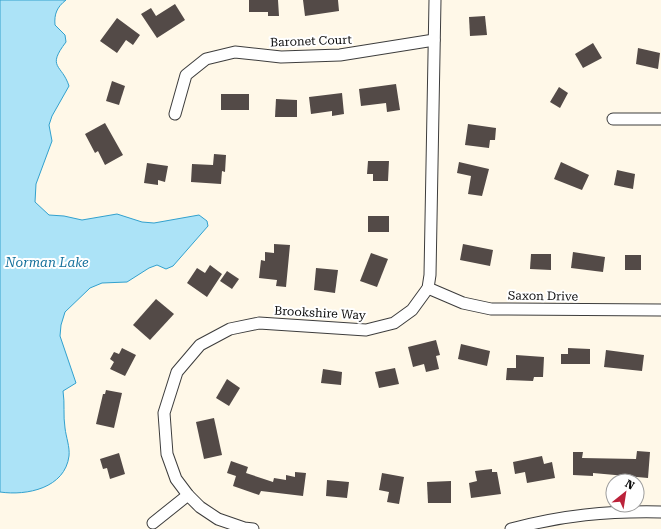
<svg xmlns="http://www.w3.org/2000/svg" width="661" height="529" font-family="'Roboto Serif',serif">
  <rect width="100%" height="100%" fill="#fff8e8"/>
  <path fill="#ace3f7" stroke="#32a1ce" d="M0 0H66C57 7 54 14 55 25L65 35 66 42C46 68 62 64 69 86L52 116 49 125 52 141 36 184 35 202 49 215 64 216 82 220 117 214 142 222 154 223 199 215 207 221 208 226 173 266 166 269 157 265 149 268 127 282 102 283 90 288 65 312 61 325 60 336 76 383 63 391C65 403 63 416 65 428 66 437 70 447 69 456 65 488 27 496 0 492Z"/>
  <g fill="#534a47">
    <path d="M249 0H278L279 16H268V12H249Z"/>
    <path d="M303 0H338L339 11 305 16Z"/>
    <path d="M175 4 185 20 157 38 141 14 151 8 156 16Z"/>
    <path d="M485 16 487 35 470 36 469 17Z"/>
    <path d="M117 18 140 35 133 45 126 40 117 53 100 41Z"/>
    <path d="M593 43 602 58 583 68 575 54Z"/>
    <path d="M638 48 660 53 658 69 636 64Z"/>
    <path d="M112 81 125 86 119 105 106 101Z"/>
    <path d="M396 84 400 110 387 112 386 103 361 106 359 89Z"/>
    <path d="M559 87 568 93 560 108 550 102Z"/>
    <path d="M342 93 344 114 332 116V111L311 114 309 97Z"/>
    <rect x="221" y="94" width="28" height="16"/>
    <path d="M276 99 297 100V117H275Z"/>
    <path d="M105 123 123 155 105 165 98 151 95 153 85 134Z"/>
    <path d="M468 124 496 128 495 140H490L489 148 465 145Z"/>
    <path d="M214 154 226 155 225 172 222 171 221 184 191 182 192 164 213 165Z"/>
    <path d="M368 161H389L388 181H373V174H367Z"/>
    <path d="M459 162 489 169 482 196 468 194 471 176 457 173Z"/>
    <path d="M561 162 589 175 582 190 554 179Z"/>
    <path d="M147 163 168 166 165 182 158 180V185L144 183Z"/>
    <path d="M617 170 635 174 633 189 614 185Z"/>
    <rect x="368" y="216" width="21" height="16"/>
    <path d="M274 244 290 245 286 287 276 286 277 280 259 278 261 260 265 261V252L274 253Z"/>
    <path d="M463 244 493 250 490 266 460 260Z"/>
    <path d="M573 252 605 257 603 272 571 268Z"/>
    <path d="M371 253 388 259 377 287 360 281Z"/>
    <path d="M531 254H551V270L530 269Z"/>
    <rect x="625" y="255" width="16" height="15"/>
    <path d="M210 265 222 274 207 297 187 283 197 268 205 273Z"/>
    <path d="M316 268 338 270 335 293 314 290Z"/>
    <path d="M227 271 239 279 232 289 220 281Z"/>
    <path d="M156 299 174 314 150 340 133 325Z"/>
    <path d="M436 340 440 355 436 356 439 369 426 372 424 364 413 367 408 347Z"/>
    <path d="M461 344 490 351 487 366 458 359Z"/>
    <path d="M122 348 136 355 125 376 110 369 114 362 110 359 114 352 119 354Z"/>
    <path d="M568 348 590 349V364H561V354H568Z"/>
    <path d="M606 350 644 355 642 371 604 367Z"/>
    <path d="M516 355 544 357 543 377H534L533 381 506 380 507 368H516Z"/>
    <path d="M395 368 399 384 379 388 375 372Z"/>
    <path d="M323 369 342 372 341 385 321 383Z"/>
    <path d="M227 379 240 388 229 406 216 398Z"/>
    <path d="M106 390 122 393 114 428 96 424 103 394H105Z"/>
    <path d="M214 418 222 455 204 459 196 422Z"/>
    <path d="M637 451 650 452 648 478 593 473V476L573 475V452H583L582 458 636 459Z"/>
    <path d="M119 453 125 474 110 479 107 468 103 469 100 459Z"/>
    <path d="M542 456 544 464 552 462 555 478 527 483 525 472 515 474 513 462Z"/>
    <path d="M231 461 248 467 246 473 273 482 274 478 286 480V475L295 477V472L306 473 303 496 261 491 259 495 233 486 236 476 227 473Z"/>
    <path d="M492 469V472H497L501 494 471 498 469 483 477 481 475 471Z"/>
    <path d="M382 473 404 477 399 504 387 502 389 492 379 490Z"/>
    <path d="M327 480 349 482 347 498 326 496Z"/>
    <path d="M451 481V503H428L427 482Z"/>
  </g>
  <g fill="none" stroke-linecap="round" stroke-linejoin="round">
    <g stroke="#3d3d3d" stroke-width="13">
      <g id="minor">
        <path d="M175 114 186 75 206 59 235 52 281 57 340 55 434 40"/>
        <path d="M613 119H661"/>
        <path d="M428 288 463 303 491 309 661 310"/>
        <path d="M153 523 188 495"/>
        <path d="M253 529 244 528 218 519 200 507 188 495 176 479 167 454 164 413 177 372 200 345 230 329 259 323 366 330 394 323 412 310 428 288 430 275 435 0"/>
        <path d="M511 529C563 515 607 511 661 512"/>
      </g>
    </g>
    <use href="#minor" stroke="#fff" stroke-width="11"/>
  </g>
  <g text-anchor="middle" stroke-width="4" stroke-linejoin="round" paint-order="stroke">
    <g font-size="12" fill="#0a0a0a" stroke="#fff">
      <text transform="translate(311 41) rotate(-2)" y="4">Baronet Court</text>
      <text transform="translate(543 296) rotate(1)" y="4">Saxon Drive</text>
      <text transform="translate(320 313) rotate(3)" y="4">Brookshire Way</text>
    </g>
    <g font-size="13" font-style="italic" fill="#14709c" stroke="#fff">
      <text x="47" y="267">Norman Lake</text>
    </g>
  </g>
  <g transform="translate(625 493) rotate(30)"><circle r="19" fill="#ffffff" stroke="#9d9d9d"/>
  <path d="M0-3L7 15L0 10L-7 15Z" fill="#bb223a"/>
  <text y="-6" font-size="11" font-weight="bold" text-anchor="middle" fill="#0a0a0a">N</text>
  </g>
</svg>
